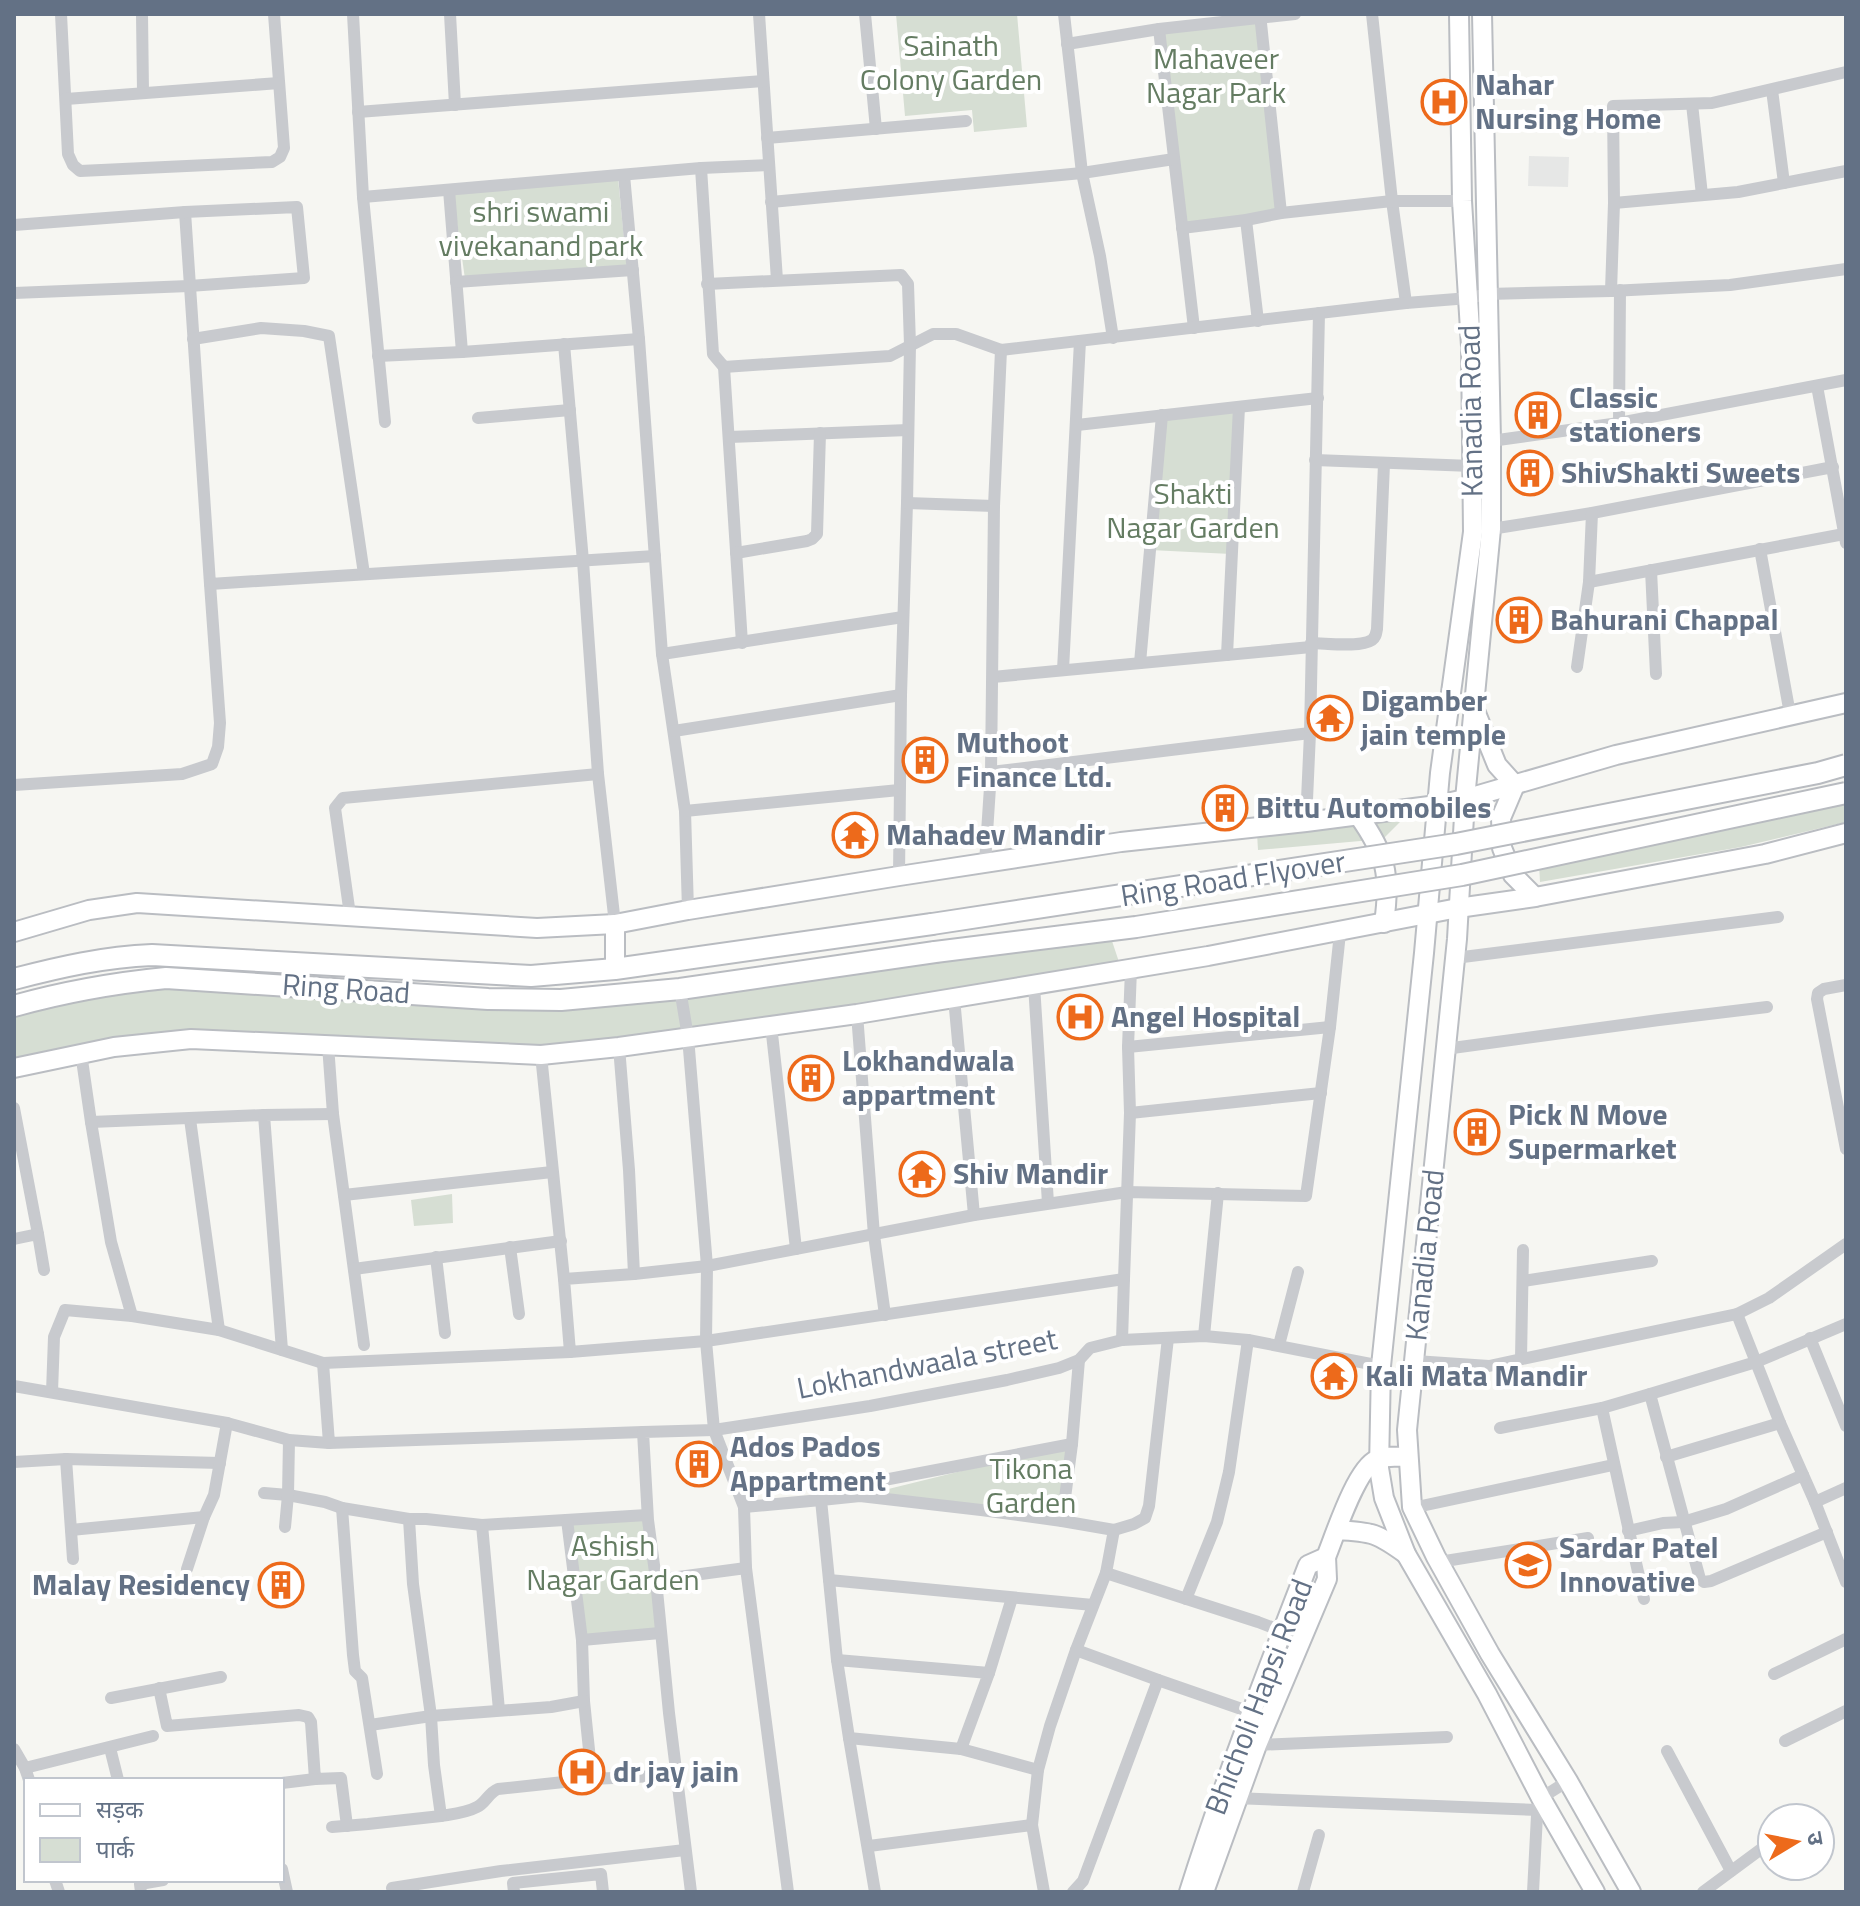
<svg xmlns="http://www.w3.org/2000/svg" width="1860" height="1906" font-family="'Titillium Web','Noto Sans Devanagari',sans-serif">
  <rect width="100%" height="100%" fill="#f6f6f2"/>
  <path fill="#e6e7e6" d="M1529 156 1569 157 1568 187 1528 186Z"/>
  <g fill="#d6ded3">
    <path d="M896 14H1017L1027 127 974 132 972 110 905 116Z"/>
    <path d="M1261 18 1281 213 1182 228 1159 29Z"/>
    <path d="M618 178 627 269 466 286 452 187Z"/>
    <path d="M1239 407 1231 554 1150 550 1162 415Z"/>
    <path d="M1846 790V822L1741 847 1540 882 1539 864Z"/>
    <path d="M1405 817 1383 839 1258 850 1257 833Z"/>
    <path d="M1106 923 1122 971 720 1038 455 1047 108 1040 14 1063V1015L166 978 580 999Z"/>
    <path d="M452 1194 453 1223 414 1226 411 1200Z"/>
    <path d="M1067 1445 1062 1521 860 1496Z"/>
    <path d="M567 1520H648L660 1633 582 1640Z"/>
  </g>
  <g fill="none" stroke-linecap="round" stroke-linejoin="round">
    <g stroke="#babdc2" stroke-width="22">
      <g id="secondary">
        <path d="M1459 14 1462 201 1471 346 1473 532 1440 773 1424 953 1381 1366 1379 1468 1384 1498 1406 1554 1487 1694 1541 1798 1595 1892"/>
        <path d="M1482 14 1491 441V529L1465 799 1457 939 1407 1430 1412 1507 1436 1557 1490 1654 1568 1781 1631 1892"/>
        <path d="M1476 713 1497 765 1515 785 1501 818 1502 848 1513 875 1535 897"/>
        <path d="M1358 815C1386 854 1391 875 1384 923"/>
        <path d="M615 924V969"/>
        <path d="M14 932 89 910 137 903 537 928 615 924 688 910 899 876 1121 842 1306 822 1437 805 1465 799 1616 755 1846 703"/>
        <path d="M14 1068 114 1047 191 1039 541 1055 619 1047 857 1014 1208 956 1458 908 1535 897 1765 854 1846 833"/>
        <path d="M1337 1530C1373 1532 1377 1533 1406 1554"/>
        <path d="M1189 1892C1224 1781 1266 1673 1308 1565L1326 1557C1335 1535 1356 1469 1376 1460 1384 1455 1398 1457 1408 1457"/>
        <path d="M1204 1892 1257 1745 1327 1579 1326 1557"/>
      </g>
    </g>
    <g stroke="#b8bbc0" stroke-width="24">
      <g id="primary">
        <path d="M14 979C60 967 104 957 152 955L531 976 615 969 932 924"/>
        <path d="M14 1006C64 992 115 983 166 978L488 999 561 1000 680 989 935 952"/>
      </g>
    </g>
    <g stroke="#c8cace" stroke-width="12">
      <path d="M61 14 68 154 73 165 80 171 272 162 280 157 284 148 274 14"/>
      <path d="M142 14 143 92"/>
      <path d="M353 14 363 197 385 422"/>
      <path d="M450 14 455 105"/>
      <path d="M759 14 777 280"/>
      <path d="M865 14 876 129"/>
      <path d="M1064 14 1082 173 1100 256 1113 338"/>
      <path d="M1260 14 1281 213"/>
      <path d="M1372 14 1392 201 1406 303"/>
      <path d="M1159 29 1194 328"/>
      <path d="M1067 44 1159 29 1295 14"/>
      <path d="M1772 90 1784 183"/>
      <path d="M66 99 279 83"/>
      <path d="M1692 104 1702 195"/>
      <path d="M358 112 763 81"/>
      <path d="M767 138 966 121"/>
      <path d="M701 168 713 354 724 367 890 356 933 334H956L1001 350 1406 303 1469 298 1488 294 1611 291 1730 285 1846 269"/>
      <path d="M624 175 639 339 662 654 685 811 688 910"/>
      <path d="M449 190 462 352"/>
      <path d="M363 197 701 168 769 165"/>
      <path d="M771 202 1082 173 1174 159"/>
      <path d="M1614 203 1738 192 1846 171"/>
      <path d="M185 212 210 584 655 556"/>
      <path d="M1246 220 1258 321"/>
      <path d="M14 225 185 212 297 207 304 278 189 286 14 293"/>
      <path d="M1182 228 1246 220 1281 213 1392 201H1462"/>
      <path d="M456 282 633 270"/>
      <path d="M707 284 901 275 908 284 910 345 907 503 901 695 899 876"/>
      <path d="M1611 291 1614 203 1613 106 1712 103 1846 72"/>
      <path d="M193 339 261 328 304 331 329 336 364 574"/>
      <path d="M564 344 583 561 598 774 615 924"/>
      <path d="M378 356 462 352 639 339"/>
      <path d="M724 367 742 643"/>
      <path d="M1817 386 1846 543"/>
      <path d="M478 418 570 410"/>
      <path d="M1619 423 1620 290"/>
      <path d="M1077 425 1318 398"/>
      <path d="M729 437 908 430"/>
      <path d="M1491 441 1619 423 1846 380"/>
      <path d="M1315 460 1472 466"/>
      <path d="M907 503 994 506"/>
      <path d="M1491 529 1592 513 1833 467"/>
      <path d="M1760 549 1790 714"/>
      <path d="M736 553 807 541 812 539 817 534 820 433"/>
      <path d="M1651 570 1656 674"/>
      <path d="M1589 582 1844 534"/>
      <path d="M1311 643C1326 643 1360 648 1372 640 1376 637 1376 634 1377 629L1384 464"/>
      <path d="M662 654 903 617"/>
      <path d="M1227 655 1239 407"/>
      <path d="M1140 663 1162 415"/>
      <path d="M1577 667 1589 582 1592 513"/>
      <path d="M1063 670 1080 341"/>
      <path d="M993 677 1311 647"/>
      <path d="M674 731 901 695"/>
      <path d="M991 772 1310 733"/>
      <path d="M14 785 182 774 212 764 218 747 220 723 210 584"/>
      <path d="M685 811 899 790"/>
      <path d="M1306 822 1310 733 1319 313"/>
      <path d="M985 863 991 772 994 506 1001 350"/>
      <path d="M350 915 335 808 343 798 598 774"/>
      <path d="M1455 958 1778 917"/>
      <path d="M1034 985 1048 1203"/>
      <path d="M1846 985 1824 989 1818 993 1817 999 1846 1149"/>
      <path d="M680 989 688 1037 707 1266 706 1341 1124 1279 1130 1113 1128 1047 1131 969"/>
      <path d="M954 998 974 1215"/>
      <path d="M857 1014 874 1235 885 1315"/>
      <path d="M771 1025 796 1249"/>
      <path d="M328 1045 333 1114 364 1345"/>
      <path d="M619 1047 629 1170 634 1274 564 1279 570 1352 706 1341 714 1430 744 1507 821 1500"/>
      <path d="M1128 1047 1330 1027"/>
      <path d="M1445 1049 1659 1020 1767 1007"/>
      <path d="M541 1055 564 1279"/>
      <path d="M14 1108 38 1234"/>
      <path d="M1130 1113 1321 1093"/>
      <path d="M190 1119 219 1330"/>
      <path d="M91 1122 264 1115"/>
      <path d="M344 1195 552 1172"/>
      <path d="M14 1239 38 1234 44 1270"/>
      <path d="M510 1247 519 1314"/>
      <path d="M436 1257 445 1333"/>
      <path d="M354 1269 561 1241"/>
      <path d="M634 1274 707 1266 974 1215 1127 1192 1306 1196 1330 1027 1340 933"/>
      <path d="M1523 1281 1652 1261"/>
      <path d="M1737 1314 1780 1423 1815 1502"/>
      <path d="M132 1316 219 1330 323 1363"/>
      <path d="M1204 1336 1218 1193"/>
      <path d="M1810 1338 1846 1426"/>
      <path d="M1122 1340 1124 1279"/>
      <path d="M1279 1345 1298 1272"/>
      <path d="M282 1350 264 1115 333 1114"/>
      <path d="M570 1352 323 1363 329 1443 643 1432"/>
      <path d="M1521 1359 1523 1250"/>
      <path d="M1415 1361 1489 1366 1737 1314 1769 1298 1846 1244"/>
      <path d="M14 1386 227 1423 289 1440 329 1443"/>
      <path d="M52 1392 54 1337 65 1310 132 1316 111 1242 91 1122 81 1053"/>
      <path d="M1650 1394 1700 1579 1704 1582 1711 1581 1827 1532"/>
      <path d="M1602 1408 1644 1599"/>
      <path d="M1500 1428 1602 1408 1650 1394 1756 1362 1846 1324"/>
      <path d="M1666 1457 1780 1423"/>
      <path d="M66 1459 73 1559"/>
      <path d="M14 1462 66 1459 220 1463"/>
      <path d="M1846 1488 1815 1502 1846 1582"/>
      <path d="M264 1493 288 1495 325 1502 342 1508 409 1519H426L482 1525 647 1515"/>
      <path d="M860 1496 873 1485 884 1480 1072 1444"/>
      <path d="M744 1507 746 1568 788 1892"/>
      <path d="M342 1508 353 1655 355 1671 362 1678 377 1774"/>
      <path d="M1412 1508 1613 1465"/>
      <path d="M409 1519 413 1584 431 1716 434 1765 441 1816C453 1814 466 1813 477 1807 486 1803 488 1793 498 1789L592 1779"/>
      <path d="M567 1520 582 1640 584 1701 592 1779 676 1775"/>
      <path d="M1062 1521 1072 1444 1079 1360"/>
      <path d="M482 1525 499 1710"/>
      <path d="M285 1527 288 1495 289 1440"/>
      <path d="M71 1530 204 1517"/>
      <path d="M1114 1530 1134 1524 1145 1518 1149 1506 1168 1338"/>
      <path d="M1628 1531 1663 1523 1683 1522 1726 1509 1803 1475"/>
      <path d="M1439 1562 1588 1538"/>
      <path d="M187 1569 204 1517 214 1495 227 1423"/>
      <path d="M656 1580 746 1568"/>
      <path d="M829 1580 1093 1605"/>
      <path d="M1186 1599 1217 1522 1229 1472 1248 1340"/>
      <path d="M582 1640 660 1633"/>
      <path d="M1076 1650 1158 1680"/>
      <path d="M837 1660 989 1673 961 1749"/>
      <path d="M989 1673 1012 1598"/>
      <path d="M1774 1674 1846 1639"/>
      <path d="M159 1688 167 1726 299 1715 308 1717 311 1722 315 1779 341 1778 347 1826"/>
      <path d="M111 1698 221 1677"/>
      <path d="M370 1725 431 1716 551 1707 584 1701"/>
      <path d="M849 1738 875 1892"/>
      <path d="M1785 1741 1846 1711"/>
      <path d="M1257 1745 1447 1737"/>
      <path d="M110 1748 118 1780"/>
      <path d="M14 1749 25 1768 29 1780"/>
      <path d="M1667 1751 1731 1871"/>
      <path d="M25 1768 153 1736"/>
      <path d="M1038 1770 961 1749 849 1738 837 1660 821 1500 860 1496 981 1510 1062 1521 1114 1530 1106 1573 1258 1622 1303 1639"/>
      <path d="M282 1783 315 1779"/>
      <path d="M1234 1798 1538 1810"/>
      <path d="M332 1827 368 1824 441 1816"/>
      <path d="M869 1846 1032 1825"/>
      <path d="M282 1869 287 1892"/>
      <path d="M55 1880 59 1892"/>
      <path d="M392 1888 501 1871 685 1850"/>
      <path d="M141 1892 140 1884 163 1880"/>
      <path d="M514 1892 513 1883 601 1874 603 1892"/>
      <path d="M691 1892 669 1713 656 1580 648 1520 643 1432 714 1430 870 1406 1007 1380 1059 1368 1079 1360 1090 1348 1122 1340 1204 1336 1248 1340 1381 1366"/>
      <path d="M1044 1892 1032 1825 1038 1770 1050 1726 1076 1650 1106 1573"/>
      <path d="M1073 1892 1083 1881 1158 1680 1256 1714"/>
      <path d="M1303 1892 1319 1835"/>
      <path d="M1533 1892 1537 1815 1541 1798 1568 1781"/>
      <path d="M1703 1892 1772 1841"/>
    </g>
    <use href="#secondary" stroke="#fff" stroke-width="18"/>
    <use href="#primary" stroke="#fff" stroke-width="20"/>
    <g stroke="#b8bbc0" stroke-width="24" stroke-linecap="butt">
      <g id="primary-bridge">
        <path d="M932 924 1456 844 1818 773 1846 765"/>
        <path d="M935 952 1136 927 1462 875 1846 793"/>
      </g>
    </g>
    <use href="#primary-bridge" stroke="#fff" stroke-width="20"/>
  </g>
  <defs>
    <g id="hospital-ring" transform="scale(2.3)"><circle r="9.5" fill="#fff" stroke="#ed6a1b" stroke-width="1.5"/><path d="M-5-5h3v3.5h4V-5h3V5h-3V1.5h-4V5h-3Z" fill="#ed6a1b"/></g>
    <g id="building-ring" transform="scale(2.3)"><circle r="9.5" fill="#fff" stroke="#ed6a1b" stroke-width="1.5"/><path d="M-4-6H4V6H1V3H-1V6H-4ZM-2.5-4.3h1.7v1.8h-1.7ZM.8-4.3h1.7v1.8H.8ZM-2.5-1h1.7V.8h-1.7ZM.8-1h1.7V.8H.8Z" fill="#ed6a1b"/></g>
    <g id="temple-ring" transform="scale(2.3)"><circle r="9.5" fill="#fff" stroke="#ed6a1b" stroke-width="1.5"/><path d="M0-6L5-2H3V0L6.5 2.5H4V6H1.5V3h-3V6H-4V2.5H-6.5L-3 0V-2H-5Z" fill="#ed6a1b"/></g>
    <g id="school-ring" transform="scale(2.3)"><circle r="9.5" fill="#fff" stroke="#ed6a1b" stroke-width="1.5"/><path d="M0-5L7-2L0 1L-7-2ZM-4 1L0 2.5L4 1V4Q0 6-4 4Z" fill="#ed6a1b"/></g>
  </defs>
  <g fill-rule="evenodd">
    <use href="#hospital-ring" x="1444" y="102"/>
    <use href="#building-ring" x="1538" y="415"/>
    <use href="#building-ring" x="1530" y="473"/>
    <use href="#building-ring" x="1519" y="620"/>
    <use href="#temple-ring" x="1330" y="718"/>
    <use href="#building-ring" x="925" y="760"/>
    <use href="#building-ring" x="1225" y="808"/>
    <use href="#temple-ring" x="855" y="835"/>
    <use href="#hospital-ring" x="1080" y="1017"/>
    <use href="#building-ring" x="811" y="1078"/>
    <use href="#building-ring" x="1477" y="1132"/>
    <use href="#temple-ring" x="922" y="1174"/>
    <use href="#temple-ring" x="1334" y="1376"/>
    <use href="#building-ring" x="699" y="1464"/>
    <use href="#school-ring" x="1528" y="1565"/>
    <use href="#building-ring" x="281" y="1585"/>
    <use href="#hospital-ring" x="582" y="1772"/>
  </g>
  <g text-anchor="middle" stroke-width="8" stroke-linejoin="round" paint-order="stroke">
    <g font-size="30" fill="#647c62" stroke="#fff">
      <text x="951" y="56">Sainath<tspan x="951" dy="34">Colony Garden</tspan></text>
      <text x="1216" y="69">Mahaveer<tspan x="1216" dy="34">Nagar Park</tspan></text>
      <text x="541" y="222">shri swami<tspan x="541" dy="34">vivekanand park</tspan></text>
      <text x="1193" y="504">Shakti<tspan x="1193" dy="34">Nagar Garden</tspan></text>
      <text x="1031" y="1479">Tikona<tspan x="1031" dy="34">Garden</tspan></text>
      <text x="613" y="1556">Ashish<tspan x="613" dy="34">Nagar Garden</tspan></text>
    </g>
    <g font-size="30" font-weight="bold" fill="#637185" stroke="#fff" text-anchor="start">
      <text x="1475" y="95">Nahar<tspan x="1475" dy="34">Nursing Home</tspan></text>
      <text x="1569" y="408">Classic<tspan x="1569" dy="34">stationers</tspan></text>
      <text x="1561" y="483">ShivShakti Sweets</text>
      <text x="1550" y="630">Bahurani Chappal</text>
      <text x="1361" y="711">Digamber<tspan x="1361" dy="34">jain temple</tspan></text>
      <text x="956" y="753">Muthoot<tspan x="956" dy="34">Finance Ltd.</tspan></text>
      <text x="1256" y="818">Bittu Automobiles</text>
      <text x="886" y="845">Mahadev Mandir</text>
      <text x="1111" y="1027">Angel Hospital</text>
      <text x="842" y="1071">Lokhandwala<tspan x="842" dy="34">appartment</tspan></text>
      <text x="1508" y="1125">Pick N Move<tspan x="1508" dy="34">Supermarket</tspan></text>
      <text x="953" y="1184">Shiv Mandir</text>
      <text x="1365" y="1386">Kali Mata Mandir</text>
      <text x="730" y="1457">Ados Pados<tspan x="730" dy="34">Appartment</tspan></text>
      <text x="1559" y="1558">Sardar Patel<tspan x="1559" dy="34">Innovative</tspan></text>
      <text x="250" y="1595" text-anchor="end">Malay Residency</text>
      <text x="613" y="1782">dr jay jain</text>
    </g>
    <g font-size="30" fill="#637185" stroke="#fff">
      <text transform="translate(1471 411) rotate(-91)" y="10">Kanadia Road</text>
      <text transform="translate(1233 879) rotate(-9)" y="10">Ring Road Flyover</text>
      <text transform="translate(346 989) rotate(4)" y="10">Ring Road</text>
      <text transform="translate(1425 1255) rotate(-84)" y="10">Kanadia Road</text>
      <text transform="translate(927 1364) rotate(-11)" y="10">Lokhandwaala street</text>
      <text transform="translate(1259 1697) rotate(-69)" y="10">Bhicholi Hapsi Road</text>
    </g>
  </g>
  <rect width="1860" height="1906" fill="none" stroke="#637185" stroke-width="32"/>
  <rect x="24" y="1778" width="260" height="104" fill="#ffffff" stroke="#c1c6ce" stroke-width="2"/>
  <rect x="40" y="1804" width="40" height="12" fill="#ffffff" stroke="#c1c6ce" stroke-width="2"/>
  <text x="96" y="1818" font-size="24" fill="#637185">सड़क</text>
  <rect x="40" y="1838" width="40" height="24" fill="#d6ded3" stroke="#c1c6ce" stroke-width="2"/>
  <text x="96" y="1858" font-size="24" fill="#637185">पार्क</text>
  <g transform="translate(1796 1842) rotate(80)"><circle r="38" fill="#ffffff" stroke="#c1c6ce" stroke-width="2"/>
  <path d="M0-6L14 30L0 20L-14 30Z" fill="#ed6a1b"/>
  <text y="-12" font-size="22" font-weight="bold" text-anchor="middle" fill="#637185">उ</text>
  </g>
</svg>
